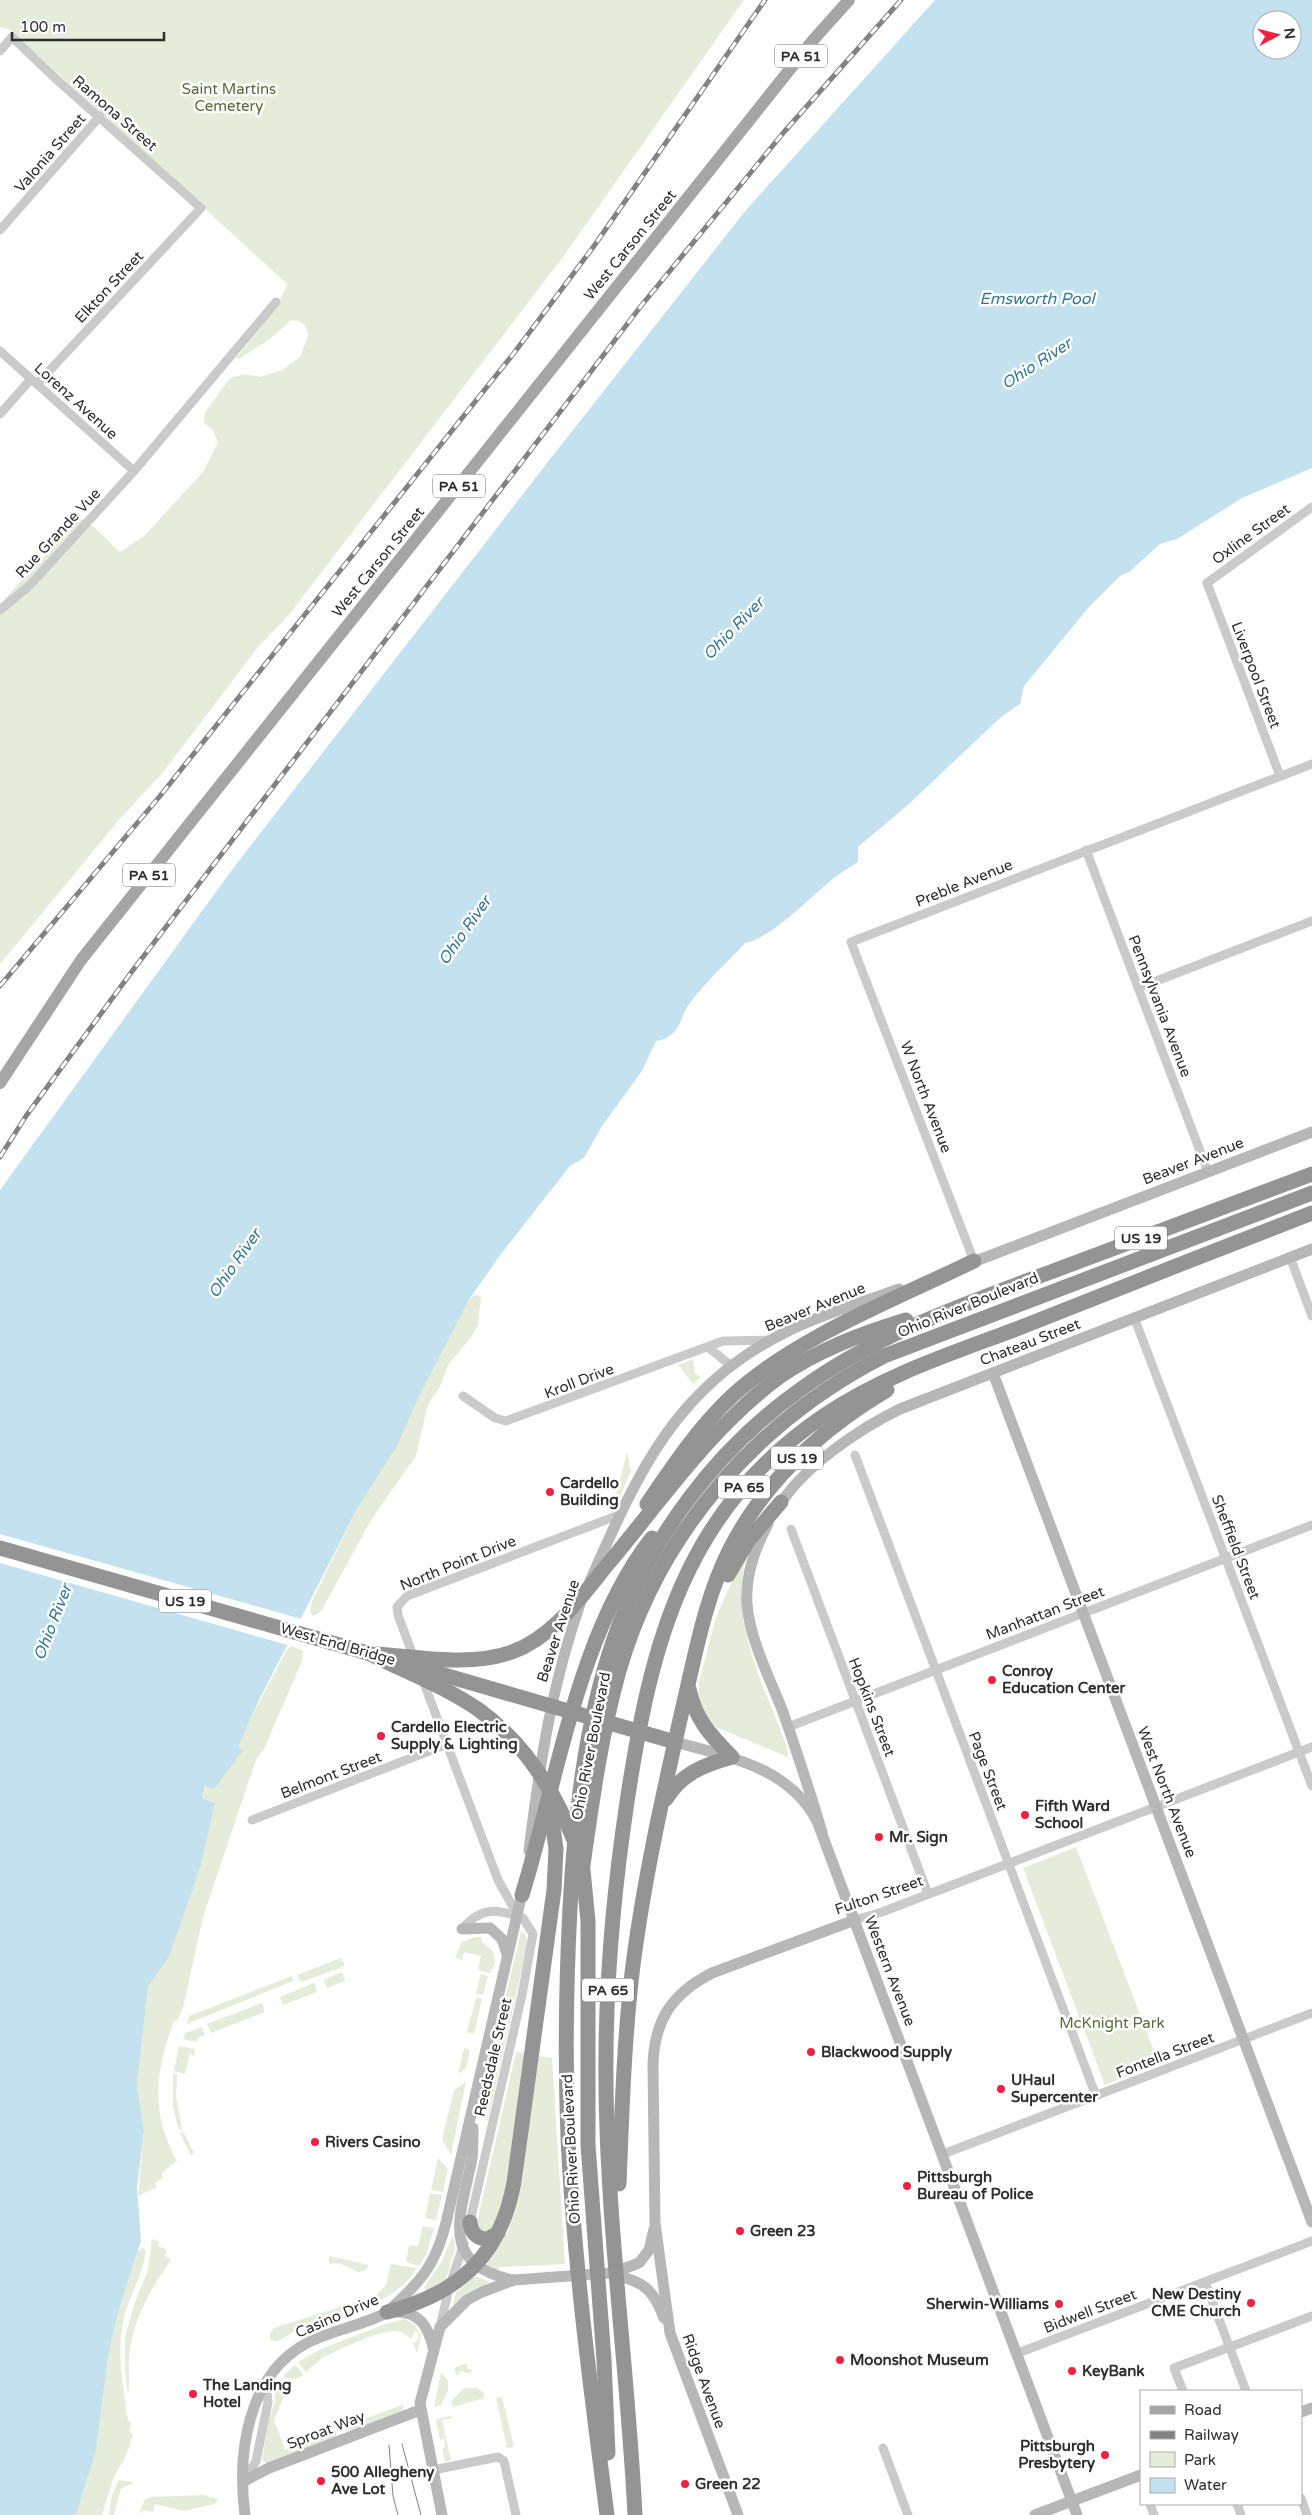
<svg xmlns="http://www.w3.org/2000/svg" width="1312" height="2515" font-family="'Varela Round',sans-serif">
  <rect width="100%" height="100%" fill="#fff"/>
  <g fill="#e5ecd9">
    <path d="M0 0H744L563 257 288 616 258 647 164 771 119 820 0 964V604L80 518 94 527 120 552 144 536 203 472 218 442 213 430 204 423 205 412 230 378 245 374 260 377 282 370 300 357 308 336C307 325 301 319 290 321L270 339 239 359 236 358 277 308 287 284 10 30 0 27Z"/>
    <path d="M476 1295 481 1296 478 1325 472 1336 448 1365 440 1387 428 1404 416 1456 371 1520 323 1608 318 1614 313 1616 310 1611 312 1601 358 1507 470 1298Z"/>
    <path d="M693 1359 695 1373 701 1377 693 1384 678 1365Z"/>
    <path d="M627 1452 631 1471 617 1503 613 1506Z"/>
    <path d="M742 1559H746C728 1622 766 1689 787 1747L788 1757 713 1726 698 1701 699 1683 716 1617Z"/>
    <path d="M292 1646 303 1651 302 1661 265 1747 256 1760 240 1807 203 1917 183 2008 177 2020 174 2021C155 2073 150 2111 177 2161L161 2174 163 2178 155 2183 157 2187 138 2196 144 2131 137 2085 148 1987 169 1957 200 1869 215 1803 202 1798 206 1786 242 1750 238 1747 243 1733 287 1649Z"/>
    <path d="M1076 1847 1159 2064 1105 2085 1023 1868Z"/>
    <path d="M521 1931 524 1933 528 1942 487 2123 498 2029Z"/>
    <path d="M475 1937H482V1942L493 1951 495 1963 490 1973 478 1970 481 1956 464 1952 462 1960 455 1958 462 1942Z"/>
    <path d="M341 1958 345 1966 301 1982 297 1975Z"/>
    <path d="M342 1972 345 1981 327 1988 324 1980Z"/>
    <path d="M481 1974 488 1976 483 1995 476 1994Z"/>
    <path d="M292 1976 293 1981 187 2024 189 2016Z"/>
    <path d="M314 1983 317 1992 283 2005 280 1997Z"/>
    <path d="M476 1998 482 1999 474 2034 467 2032Z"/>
    <path d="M262 2003 265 2012 211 2033 207 2024Z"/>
    <path d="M202 2027 205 2035 198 2038 197 2042 183 2039 185 2033Z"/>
    <path d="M179 2046 195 2049 194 2056 190 2053 185 2074 174 2071Z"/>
    <path d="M464 2048 470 2050 466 2068 458 2074Z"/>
    <path d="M516 2052 526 2053 504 2194 493 2230 480 2233 477 2222Z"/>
    <path d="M537 2056 552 2058 565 2264 500 2267 498 2270 486 2265 508 2232 517 2205 523 2179 526 2130Z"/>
    <path d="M173 2073 177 2074 176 2097 182 2129 179 2130 173 2107Z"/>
    <path d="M466 2082 451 2155 442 2139 454 2090Z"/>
    <path d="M183 2132 194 2153 191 2156 180 2133Z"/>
    <path d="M438 2158 448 2169 443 2192 431 2190Z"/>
    <path d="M430 2193 442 2195 436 2220 425 2218Z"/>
    <path d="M423 2226 434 2228 426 2255 419 2266 406 2262 409 2245 418 2246Z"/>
    <path d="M453 2235 455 2248 445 2283 428 2294 424 2287 442 2261Z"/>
    <path d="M152 2239 159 2242 158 2246 167 2250 165 2256 171 2260C150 2289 133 2320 129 2356 128 2369 130 2383 128 2395L125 2371V2337L134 2305 148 2270Z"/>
    <path d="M143 2248 146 2251C143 2275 130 2294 124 2317 116 2352 123 2385 128 2420L131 2423 129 2432 133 2434 127 2454 113 2479 102 2515H76L96 2451 108 2358 117 2316 138 2251Z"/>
    <path d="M329 2256 369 2265 366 2270 358 2272 339 2263 329 2264Z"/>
    <path d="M391 2264 417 2268C392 2307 356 2306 318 2320 303 2325 290 2334 277 2342L270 2339V2333L274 2328 375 2296 386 2285Z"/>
    <path d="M475 2276 490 2282 470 2292 453 2305 456 2293Z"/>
    <path d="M404 2319 414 2324 421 2336 417 2353 413 2343 418 2340V2333L415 2331 411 2339C407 2335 403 2332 397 2331 382 2329 335 2351 321 2359 316 2363 311 2368 306 2372L298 2362 321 2349 385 2324Z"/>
    <path d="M466 2363 468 2369H472L471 2374 461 2371 457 2376 454 2368Z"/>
    <path d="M295 2365 304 2375 295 2379 285 2378 284 2375Z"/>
    <path d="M441 2373 448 2380V2391L441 2405 434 2407Z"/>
    <path d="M277 2385H282L286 2390 274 2421 285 2449 337 2429 336 2437 267 2464 262 2460 269 2419 275 2401 274 2389Z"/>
    <path d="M466 2388H477L484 2393V2398L453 2407 451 2402 461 2391Z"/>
    <path d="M502 2397 514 2447 507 2448 496 2398Z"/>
    <path d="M404 2404 402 2412 351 2431 349 2429V2425Z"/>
    <path d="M450 2416 453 2418 442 2420 451 2460 445 2462 442 2448 445 2447 444 2439 440 2440 436 2420Z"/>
    <path d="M119 2480 134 2482 121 2489 114 2515H109L112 2495Z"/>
    <path d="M203 2495 218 2499 215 2504 184 2511 155 2504 153 2512 143 2510 139 2515 144 2501 150 2497Z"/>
  </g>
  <path fill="#c3e1ee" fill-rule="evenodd" d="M935 0H1312V468L1242 498 1177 539 1160 544 1129 572 1120 576 1089 607 1024 686 1020 704 1001 717 909 804 858 847V862C849 868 838 874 829 882 809 899 770 939 745 943 727 963 706 981 690 1003 682 1012 682 1025 673 1033 668 1038 663 1040 656 1041L642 1071 602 1126 584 1158 570 1166 501 1254 470 1298 419 1396 397 1446 358 1507 259 1700 238 1747 243 1750 214 1789 205 1786 202 1798 215 1803 200 1869 169 1957 148 1987 137 2085 144 2131 137 2187 141 2241 117 2316 108 2358 96 2451 76 2515H0V1190L231 871 551 458 746 210ZM1262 20H1292V50H1262Z"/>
  <path fill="#fff" d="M0 1534 305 1620 291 1646 0 1563Z"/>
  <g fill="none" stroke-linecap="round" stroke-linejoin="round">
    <g stroke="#cacaca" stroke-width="9">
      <path d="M0 51 12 37 56 79 201 208 37 384"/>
      <path d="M0 230 100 116"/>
      <path d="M0 351 134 471"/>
      <path d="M0 414 31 379"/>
      <path d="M0 610 30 585 134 471 276 302"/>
      <path d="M1280 776 1207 583 1312 507"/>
      <path d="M1086 850 1208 1172"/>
      <path d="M1138 988 1312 921"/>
      <path d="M1290 1257 1312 1316"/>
      <path d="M974 1261 851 942 1312 764"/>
      <path d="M1134 1317 1312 1786"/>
      <path d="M708 1347 730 1365"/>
      <path d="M463 1396 495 1418 506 1421 723 1341 771 1340"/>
      <path d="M855 1455 1096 2096"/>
      <path d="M791 1529 928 1894"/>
      <path d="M415 1661 398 1615 397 1607 407 1596 619 1515"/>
      <path d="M422 1678 498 1880 518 1916"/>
      <path d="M788 1727 1312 1525"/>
      <path d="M252 1820 447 1744"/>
      <path d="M855 1920 882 1912 1312 1747"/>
      <path d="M462 1929C482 1906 497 1909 523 1918L533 1934 522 1995 469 2226"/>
      <path d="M943 2154 1312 2013"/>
      <path d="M1205 2282 1246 2391"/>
      <path d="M440 2327 449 2288 464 2243"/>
      <path d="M1018 2353 1312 2241"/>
      <path d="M1183 2391 1174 2368 1312 2316"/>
      <path d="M883 2448 908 2515"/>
      <path d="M433 2470 498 2457 504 2461 516 2515"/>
      <path d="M244 2481 256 2461 268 2402 266 2383"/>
      <path d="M1301 2498 1307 2515"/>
      <path d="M1150 2504 1154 2515"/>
      <path d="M1237 2504 1241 2515"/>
    </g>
    <g stroke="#b7b7b7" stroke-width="11">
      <path d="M968 1264 1312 1132"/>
      <path d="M993 1373 1312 2222"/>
      <path d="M778 1508C801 1468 859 1429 900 1409L1312 1249"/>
      <path d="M768 1524C755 1548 745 1575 747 1604 750 1641 770 1678 783 1712 797 1752 810 1792 822 1832"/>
      <path d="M590 1581C638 1473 674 1388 786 1332 821 1314 862 1303 899 1289"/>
      <path d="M675 1742C729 1757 789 1767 817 1821L1077 2515"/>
      <path d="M529 1851C540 1761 552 1683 582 1598"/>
      <path d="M462 1929 490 1928 502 1939 507 1954"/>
      <path d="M473 2128C473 2138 473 2149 472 2159 461 2214 437 2264 513 2280"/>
      <path d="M611 2273C642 2283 652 2285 664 2318"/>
      <path d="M394 2312C418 2311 428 2325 433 2347"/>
      <path d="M1301 2412 1312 2408"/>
      <path d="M244 2481 269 2468 420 2410"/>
      <path d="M245 2515C237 2454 247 2375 307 2343 332 2330 361 2326 386 2313 391 2310 395 2304 400 2300 426 2276 437 2258 446 2223L523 1889"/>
      <path d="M442 2515 420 2403 440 2327 467 2300 482 2292 514 2280 610 2273 634 2265 640 2262 649 2250 654 2229"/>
      <path d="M738 2515 670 2333 655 2223 653 2066C654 2021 671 1994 712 1973L855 1920"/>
      <path d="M1035 2515 1141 2475"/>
    </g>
    <path stroke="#a5a5a5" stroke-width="12" d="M0 1083 81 960 814 39 849 0"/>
    <g stroke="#949494" stroke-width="15">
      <path d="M647 1504C673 1466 698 1428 732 1396 796 1337 896 1299 974 1261"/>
      <path d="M0 1548 378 1656"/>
      <path d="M728 1575 748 1541 781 1502"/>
      <path d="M370 1654C406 1672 446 1687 479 1710 523 1742 553 1788 573 1838"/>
      <path d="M377 1654C420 1657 470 1667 512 1652 556 1636 584 1592 613 1558 665 1495 715 1423 782 1375 820 1349 863 1333 906 1320"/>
      <path d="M403 1663 675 1742"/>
      <path d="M666 1799C682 1773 704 1765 732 1757 711 1736 695 1719 689 1689"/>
      <path d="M583 1870 588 1921V2145L604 2360 608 2453"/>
      <path d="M581 1879C591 1809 600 1739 619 1671 659 1532 757 1421 884 1356L1312 1193"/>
      <path d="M522 1895C557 1782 578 1632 652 1538"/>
      <path d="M619 2184C622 2111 624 2038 633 1965 644 1880 663 1794 682 1711 695 1656 705 1597 731 1547 766 1480 823 1428 887 1390"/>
      <path d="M470 2222C471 2233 477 2239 488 2239L498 2233"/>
      <path d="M387 2312C458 2294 501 2256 514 2182L554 1890 556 1849 549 1799"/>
      <path d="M607 2515C591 2391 574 2263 568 2138 565 2061 566 1985 570 1908 575 1818 584 1726 614 1639 649 1539 715 1450 801 1389 878 1333 968 1303 1056 1270 1141 1238 1227 1206 1312 1174"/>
      <path d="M635 2515C628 2371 607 2227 606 2082 605 1988 613 1895 627 1802 651 1643 684 1510 825 1415 884 1375 953 1353 1019 1328 1117 1289 1214 1251 1312 1213"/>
    </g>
    <g stroke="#828282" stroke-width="1">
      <path d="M402 2444 421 2515"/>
      <path d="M389 2445 393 2496 398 2515"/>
    </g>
    <g stroke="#828282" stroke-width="5">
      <g id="rail">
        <path d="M0 986 160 796 514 353 594 246 765 0"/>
        <path d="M0 1157 26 1116 133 970 641 306 784 132 901 0"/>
      </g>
    </g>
    <use href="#rail" stroke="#fff" stroke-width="3" stroke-dasharray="9" stroke-linecap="butt"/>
  </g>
  <g fill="#f32041" stroke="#fff" stroke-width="2">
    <circle cx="550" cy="1492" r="5"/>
    <circle cx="992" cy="1680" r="5"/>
    <circle cx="381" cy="1736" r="5"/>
    <circle cx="1025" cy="1815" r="5"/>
    <circle cx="879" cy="1837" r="5"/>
    <circle cx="811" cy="2052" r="5"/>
    <circle cx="1001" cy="2089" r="5"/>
    <circle cx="315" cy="2142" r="5"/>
    <circle cx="907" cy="2186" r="5"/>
    <circle cx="740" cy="2231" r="5"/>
    <circle cx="1251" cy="2303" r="5"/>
    <circle cx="1059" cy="2304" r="5"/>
    <circle cx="840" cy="2360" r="5"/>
    <circle cx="1072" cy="2371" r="5"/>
    <circle cx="193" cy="2394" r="5"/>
    <circle cx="1105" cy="2455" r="5"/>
    <circle cx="321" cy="2481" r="5"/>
    <circle cx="685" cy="2484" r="5"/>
  </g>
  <g text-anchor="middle" stroke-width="5" stroke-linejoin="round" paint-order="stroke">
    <g fill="#fff" stroke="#6c6c6c" stroke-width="1">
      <rect x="775" y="44.5" width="52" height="23" rx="4"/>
      <rect x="433" y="474.5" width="52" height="23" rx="4"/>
      <rect x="123" y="863.5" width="52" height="23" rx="4"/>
      <rect x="1115" y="1226.5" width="52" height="23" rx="4"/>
      <rect x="771" y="1446.5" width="52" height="23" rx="4"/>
      <rect x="718" y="1475.5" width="52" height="23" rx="4"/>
      <rect x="159" y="1589.5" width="52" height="23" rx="4"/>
      <rect x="582" y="1978.5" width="52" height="23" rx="4"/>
    </g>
    <g font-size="14" font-weight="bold" fill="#2d2d2d">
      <text x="801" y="61">PA 51</text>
      <text x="459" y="491">PA 51</text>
      <text x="149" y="880">PA 51</text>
      <text x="1141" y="1243">US 19</text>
      <text x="797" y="1463">US 19</text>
      <text x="744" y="1492">PA 65</text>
      <text x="185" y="1606">US 19</text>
      <text x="608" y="1995">PA 65</text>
    </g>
    <g font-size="15" fill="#546b37" stroke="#fff">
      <text x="229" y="94">Saint Martins<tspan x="229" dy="17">Cemetery</tspan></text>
      <text x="1112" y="2028">McKnight Park</text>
    </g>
    <g font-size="15" fill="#2d2d2d" stroke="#fff">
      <text transform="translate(115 113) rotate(41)" y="5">Ramona Street</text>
      <text transform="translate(50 153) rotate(-49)" y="5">Valonia Street</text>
      <text transform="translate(630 245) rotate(-51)" y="5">West Carson Street</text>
      <text transform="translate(109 287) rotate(-47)" y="5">Elkton Street</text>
      <text transform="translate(76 401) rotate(42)" y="5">Lorenz Avenue</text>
      <text transform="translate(58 533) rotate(-47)" y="5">Rue Grande Vue</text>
      <text transform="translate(1251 534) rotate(-36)" y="5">Oxline Street</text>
      <text transform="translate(378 562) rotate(-51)" y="5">West Carson Street</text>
      <text transform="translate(1256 675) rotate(69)" y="5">Liverpool Street</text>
      <text transform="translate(964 883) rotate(-22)" y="5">Preble Avenue</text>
      <text transform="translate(1160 1006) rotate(69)" y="5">Pennsylvania Avenue</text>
      <text transform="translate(926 1097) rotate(69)" y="5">W North Avenue</text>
      <text transform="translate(1193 1161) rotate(-21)" y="5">Beaver Avenue</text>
      <text transform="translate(968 1305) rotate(-22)" y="5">Ohio River Boulevard</text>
      <text transform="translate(815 1307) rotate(-22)" y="5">Beaver Avenue</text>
      <text transform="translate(1030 1342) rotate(-21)" y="5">Chateau Street</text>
      <text transform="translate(579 1381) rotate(-21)" y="5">Kroll Drive</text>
      <text transform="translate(1236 1547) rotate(69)" y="5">Sheffield Street</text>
      <text transform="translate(458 1563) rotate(-22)" y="5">North Point Drive</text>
      <text transform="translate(1045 1613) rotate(-21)" y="5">Manhattan Street</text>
      <text transform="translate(558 1631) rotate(-72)" y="5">Beaver Avenue</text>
      <text transform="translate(338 1644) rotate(16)" y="5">West End Bridge</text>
      <text transform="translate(872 1707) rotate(69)" y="5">Hopkins Street</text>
      <text transform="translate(591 1746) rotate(-79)" y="5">Ohio River Boulevard</text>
      <text transform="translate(988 1771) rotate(69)" y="5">Page Street</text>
      <text transform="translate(331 1775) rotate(-21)" y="5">Belmont Street</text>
      <text transform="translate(1167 1792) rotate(69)" y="5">West North Avenue</text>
      <text transform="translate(879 1895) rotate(-19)" y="5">Fulton Street</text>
      <text transform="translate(890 1971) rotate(69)" y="5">Western Avenue</text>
      <text transform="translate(1165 2055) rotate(-21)" y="5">Fontella Street</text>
      <text transform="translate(493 2057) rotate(-77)" y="5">Reedsdale Street</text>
      <text transform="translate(571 2149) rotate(-93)" y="5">Ohio River Boulevard</text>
      <text transform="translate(1090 2311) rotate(-21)" y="5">Bidwell Street</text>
      <text transform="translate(337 2316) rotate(-23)" y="5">Casino Drive</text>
      <text transform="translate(704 2381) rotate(70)" y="5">Ridge Avenue</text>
      <text transform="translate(326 2430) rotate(-21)" y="5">Sproat Way</text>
    </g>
    <g font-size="15" font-weight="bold" fill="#2d2d2d" stroke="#fff" text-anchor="start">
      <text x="560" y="1488">Cardello<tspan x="560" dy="17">Building</tspan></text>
      <text x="1002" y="1676">Conroy<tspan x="1002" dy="17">Education Center</tspan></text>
      <text x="391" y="1732">Cardello Electric<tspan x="391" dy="17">Supply &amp; Lighting</tspan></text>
      <text x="1035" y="1811">Fifth Ward<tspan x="1035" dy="17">School</tspan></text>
      <text x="889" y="1842">Mr. Sign</text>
      <text x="821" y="2057">Blackwood Supply</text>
      <text x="1011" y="2085">UHaul<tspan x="1011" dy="17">Supercenter</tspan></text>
      <text x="325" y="2147">Rivers Casino</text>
      <text x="917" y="2182">Pittsburgh<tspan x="917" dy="17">Bureau of Police</tspan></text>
      <text x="750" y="2236">Green 23</text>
      <text x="1241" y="2299" text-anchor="end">New Destiny<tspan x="1241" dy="17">CME Church</tspan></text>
      <text x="1049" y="2309" text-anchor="end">Sherwin-Williams</text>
      <text x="850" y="2365">Moonshot Museum</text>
      <text x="1082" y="2376">KeyBank</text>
      <text x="203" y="2390">The Landing<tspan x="203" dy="17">Hotel</tspan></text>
      <text x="1095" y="2451" text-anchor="end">Pittsburgh<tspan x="1095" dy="17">Presbytery</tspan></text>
      <text x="331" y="2477">500 Allegheny<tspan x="331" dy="17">Ave Lot</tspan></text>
      <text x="695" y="2489">Green 22</text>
    </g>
    <g font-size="16" font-style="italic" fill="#357794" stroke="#fff">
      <text x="1037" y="304">Emsworth Pool</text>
      <text transform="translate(1036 363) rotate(-33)" y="6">Ohio River</text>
      <text transform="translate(733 628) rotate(-46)" y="6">Ohio River</text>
      <text transform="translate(464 930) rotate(-55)" y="6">Ohio River</text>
      <text transform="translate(234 1263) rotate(-55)" y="6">Ohio River</text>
      <text transform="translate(52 1622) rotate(-69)" y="6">Ohio River</text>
    </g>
  </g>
  <rect x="1140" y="2390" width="162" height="115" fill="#ffffff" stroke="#ababab"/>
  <rect x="1150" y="2406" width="25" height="8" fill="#a5a5a5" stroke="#ababab"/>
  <text x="1184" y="2415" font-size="15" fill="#2d2d2d">Road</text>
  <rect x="1150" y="2431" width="25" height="8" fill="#828282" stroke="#ababab"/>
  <text x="1184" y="2440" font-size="15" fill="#2d2d2d">Railway</text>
  <rect x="1150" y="2452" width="25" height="15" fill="#e5ecd9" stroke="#ababab"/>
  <text x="1184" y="2465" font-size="15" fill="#2d2d2d">Park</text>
  <rect x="1150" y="2478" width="25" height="15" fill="#c3e1ee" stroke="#ababab"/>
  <text x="1184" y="2490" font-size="15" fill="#2d2d2d">Water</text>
  <g transform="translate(1277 35) rotate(83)"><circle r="24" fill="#ffffff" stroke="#ababab"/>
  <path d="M0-4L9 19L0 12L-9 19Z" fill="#f32041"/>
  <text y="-8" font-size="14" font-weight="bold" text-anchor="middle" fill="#2d2d2d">N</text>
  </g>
  <path d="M12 32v8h152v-8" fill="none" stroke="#2d2d2d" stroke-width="2.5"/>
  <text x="20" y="32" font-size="15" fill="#2d2d2d" stroke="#ffffff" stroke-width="4" paint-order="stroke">100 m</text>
</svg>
